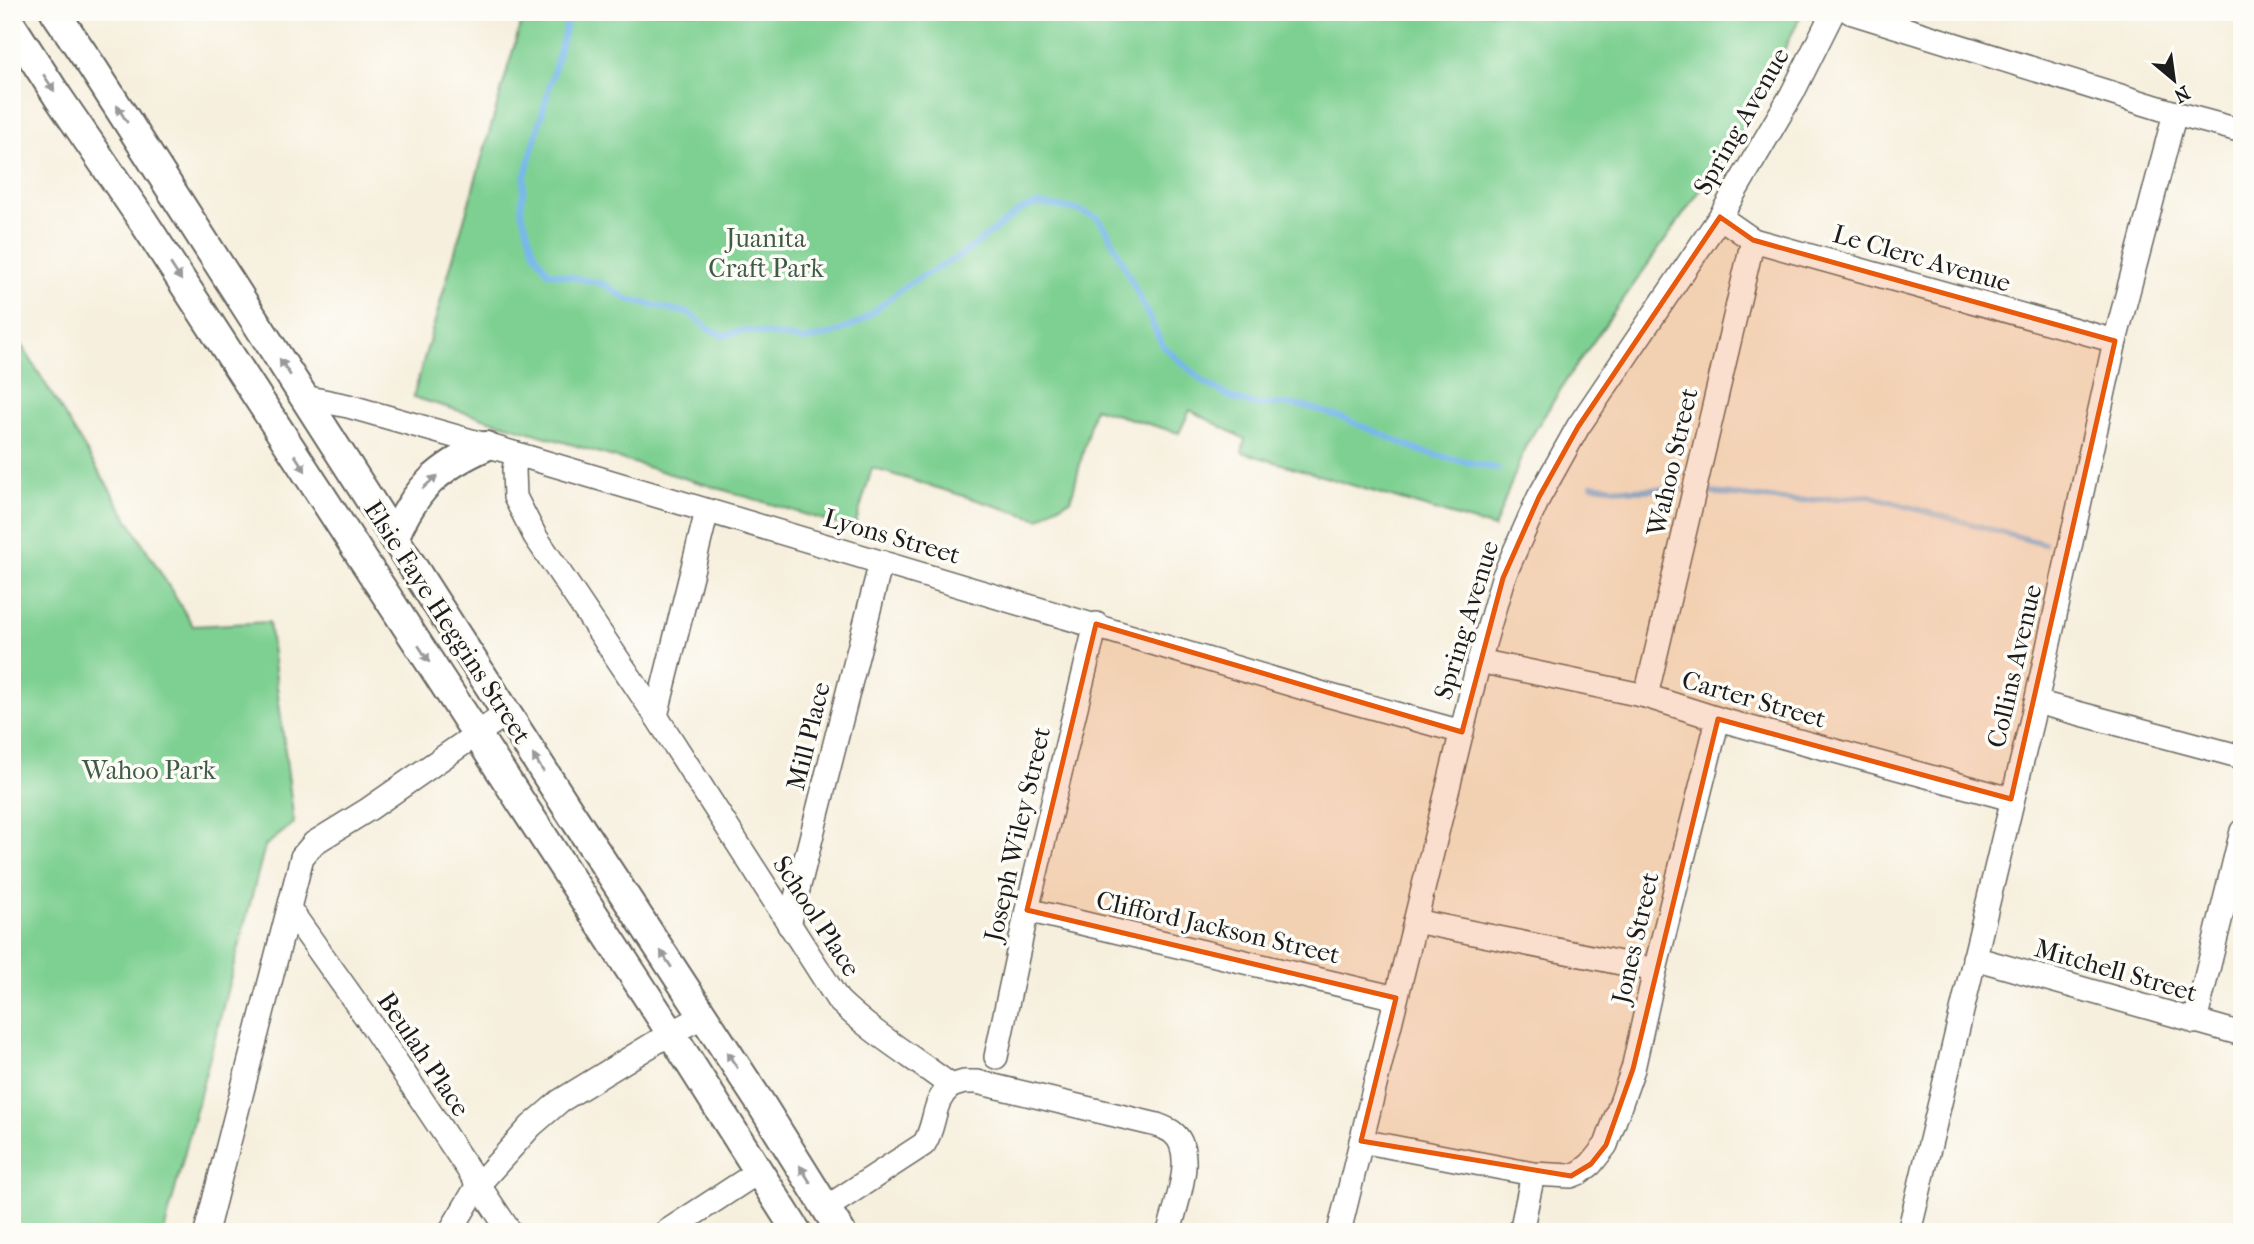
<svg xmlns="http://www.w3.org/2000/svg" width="2254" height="1244" font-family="'IM FELL French Canon',serif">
  <rect width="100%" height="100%" fill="#fdfcf7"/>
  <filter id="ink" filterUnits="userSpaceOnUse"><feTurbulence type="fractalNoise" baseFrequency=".0143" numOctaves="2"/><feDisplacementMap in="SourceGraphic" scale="14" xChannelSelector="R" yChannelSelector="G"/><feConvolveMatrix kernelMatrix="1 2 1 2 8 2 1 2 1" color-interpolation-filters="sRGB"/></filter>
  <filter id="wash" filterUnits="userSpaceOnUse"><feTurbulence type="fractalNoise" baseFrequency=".00686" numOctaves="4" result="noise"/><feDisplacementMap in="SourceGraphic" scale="28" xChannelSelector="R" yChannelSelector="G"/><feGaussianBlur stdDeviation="1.57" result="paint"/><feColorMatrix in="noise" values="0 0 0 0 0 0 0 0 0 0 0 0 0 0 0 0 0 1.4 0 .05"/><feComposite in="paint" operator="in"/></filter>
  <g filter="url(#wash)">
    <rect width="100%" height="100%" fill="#f6efdd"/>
    <g fill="#7ed092" stroke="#4d7657" stroke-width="2">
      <path d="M524 12H1794L1801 15 1750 120 1569 376 1526 445 1494 528 1242 452 1245 439 1190 410 1179 433 1094 408 1071 500 1055 507 1039 519 872 468 854 529 413 397Z"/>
      <path d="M12 329 193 626 269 622 294 823 265 846 164 1232H12Z"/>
    </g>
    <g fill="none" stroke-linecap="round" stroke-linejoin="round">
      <g stroke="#78b7ec" stroke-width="6">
        <path d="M570 12 525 176 521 210 534 251 548 272 604 284 627 299 691 314 706 327 723 336 744 330 804 340 832 334 860 322 907 285 963 254 1022 209 1039 204 1075 209 1098 218 1108 232 1163 346 1204 382 1232 398 1256 405 1282 404 1308 407 1343 418 1423 452 1498 469"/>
        <path d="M1592 485 1632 490 1680 489"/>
        <path d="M1712 493 1794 501 1869 496 2044 544"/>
      </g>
    </g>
  </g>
  <g filter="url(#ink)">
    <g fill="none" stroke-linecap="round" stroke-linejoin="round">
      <g stroke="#686660" stroke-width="26">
        <g id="minor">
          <path d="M1850 12 2175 113 2242 131"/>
          <path d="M1720 217 1753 240 2115 341"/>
          <path d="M304 397 348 406 517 454 1327 695 1462 732"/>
          <path d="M517 454 514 470 515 497 535 536 656 716 838 1000C873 1034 913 1057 951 1086L964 1082H977L1157 1125C1162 1127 1168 1129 1172 1132 1198 1151 1175 1206 1169 1232"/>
          <path d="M1479 661 1646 696 1718 719 2011 799"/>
          <path d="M1646 696 1753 240"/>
          <path d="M2036 702 2242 757"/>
          <path d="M656 716 707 511"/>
          <path d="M290 910 371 1024 510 1232"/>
          <path d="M1027 910 1396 998"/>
          <path d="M1415 921 1655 970"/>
          <path d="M789 925 881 562"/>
          <path d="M1974 958 2242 1034"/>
          <path d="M2195 1022 2242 831"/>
          <path d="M996 1057 1027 910 1096 624"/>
          <path d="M1361 1141 1533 1174 1571 1176 1581 1172 1591 1164 1606 1145 1633 1069 1655 970 1718 719"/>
          <path d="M826 1208 924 1144C937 1124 931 1102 951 1086"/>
          <path d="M206 1232 302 857 314 843 369 809 507 713"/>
          <path d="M450 1232 478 1185 531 1126 560 1101 671 1033 704 1016"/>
          <path d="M666 1232 758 1172"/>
          <path d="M1339 1232 1479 661 1503 578 1539 497 1578 427 1720 217 1792 94 1833 12"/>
          <path d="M1521 1232 1533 1174"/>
          <path d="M1909 1232 2036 702 2115 341 2175 113"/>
        </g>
      </g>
      <g stroke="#686660" stroke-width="32">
        <g id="major">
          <path d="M55 12 93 68 570 812 761 1104 841 1232"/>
          <path d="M12 26 58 97 141 218 671 1033 797 1232"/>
          <path d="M394 538C415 489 438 467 486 446"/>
        </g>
      </g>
      <use href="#minor" stroke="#fff" stroke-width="23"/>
      <use href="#major" stroke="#fff" stroke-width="28"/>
    </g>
    <defs><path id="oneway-solid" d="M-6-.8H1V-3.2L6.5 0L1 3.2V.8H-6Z" transform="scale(1.75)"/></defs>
    <g fill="#999">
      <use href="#oneway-solid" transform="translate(49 83) rotate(57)"/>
      <use href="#oneway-solid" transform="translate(122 114) rotate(-122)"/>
      <use href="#oneway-solid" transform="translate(176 272) rotate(57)"/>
      <use href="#oneway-solid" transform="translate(285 367) rotate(-123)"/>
      <use href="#oneway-solid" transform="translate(300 463) rotate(57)"/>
      <use href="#oneway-solid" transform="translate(430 482) rotate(-42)"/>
      <use href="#oneway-solid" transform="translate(424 654) rotate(57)"/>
      <use href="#oneway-solid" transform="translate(538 763) rotate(-122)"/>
      <use href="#oneway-solid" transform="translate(666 959) rotate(-123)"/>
      <use href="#oneway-solid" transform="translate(732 1060) rotate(-123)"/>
      <use href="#oneway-solid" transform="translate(805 1174) rotate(-122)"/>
    </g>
  </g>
  <path fill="#e8590c" fill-opacity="0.2" stroke="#e8590c" stroke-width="5" stroke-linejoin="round" d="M1720 217 1753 240 2115 341 2011 799 1718 719 1633 1069 1606 1145 1591 1164 1571 1176 1361 1141 1396 998 1027 910 1096 624 1462 732 1503 578 1539 497 1578 427Z"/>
  <g text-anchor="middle" stroke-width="7" stroke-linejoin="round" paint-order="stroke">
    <g font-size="26" fill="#1c1c1c" stroke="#fdfcf7">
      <text transform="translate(1741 121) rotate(-60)" y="9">Spring Avenue</text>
      <text transform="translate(1922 258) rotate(16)" y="9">Le Clerc Avenue</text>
      <text transform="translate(1672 462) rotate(-77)" y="9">Wahoo Street</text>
      <text transform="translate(892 536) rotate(16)" y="9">Lyons Street</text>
      <text transform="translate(1466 620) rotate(-73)" y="9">Spring Avenue</text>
      <text transform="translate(448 622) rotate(57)" y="9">Elsie Faye Heggins Street</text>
      <text transform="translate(2014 666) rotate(-77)" y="9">Collins Avenue</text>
      <text transform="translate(1754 699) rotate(16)" y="9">Carter Street</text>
      <text transform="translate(808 736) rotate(-76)" y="9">Mill Place</text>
      <text transform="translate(1017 834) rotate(-77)" y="9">Joseph Wiley Street</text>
      <text transform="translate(817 916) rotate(57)" y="9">School Place</text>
      <text transform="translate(1218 927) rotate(13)" y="9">Clifford Jackson Street</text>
      <text transform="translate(1635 938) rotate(-77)" y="9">Jones Street</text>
      <text transform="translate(2116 970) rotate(16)" y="9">Mitchell Street</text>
      <text transform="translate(424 1054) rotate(56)" y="9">Beulah Place</text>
    </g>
    <g font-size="26" fill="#3e5b45" stroke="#fdfcf7">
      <text x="766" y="247">Juanita<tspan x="766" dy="30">Craft Park</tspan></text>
      <text x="149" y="779">Wahoo Park</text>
    </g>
  </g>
  <rect width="2254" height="1244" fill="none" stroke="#fdfcf7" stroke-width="42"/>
  <g transform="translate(2174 80) rotate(151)" stroke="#fdfcf7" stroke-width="5" paint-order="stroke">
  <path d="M0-5L12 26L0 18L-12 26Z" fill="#1c1c1c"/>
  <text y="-10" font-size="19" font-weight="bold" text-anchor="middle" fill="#1c1c1c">N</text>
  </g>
</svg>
